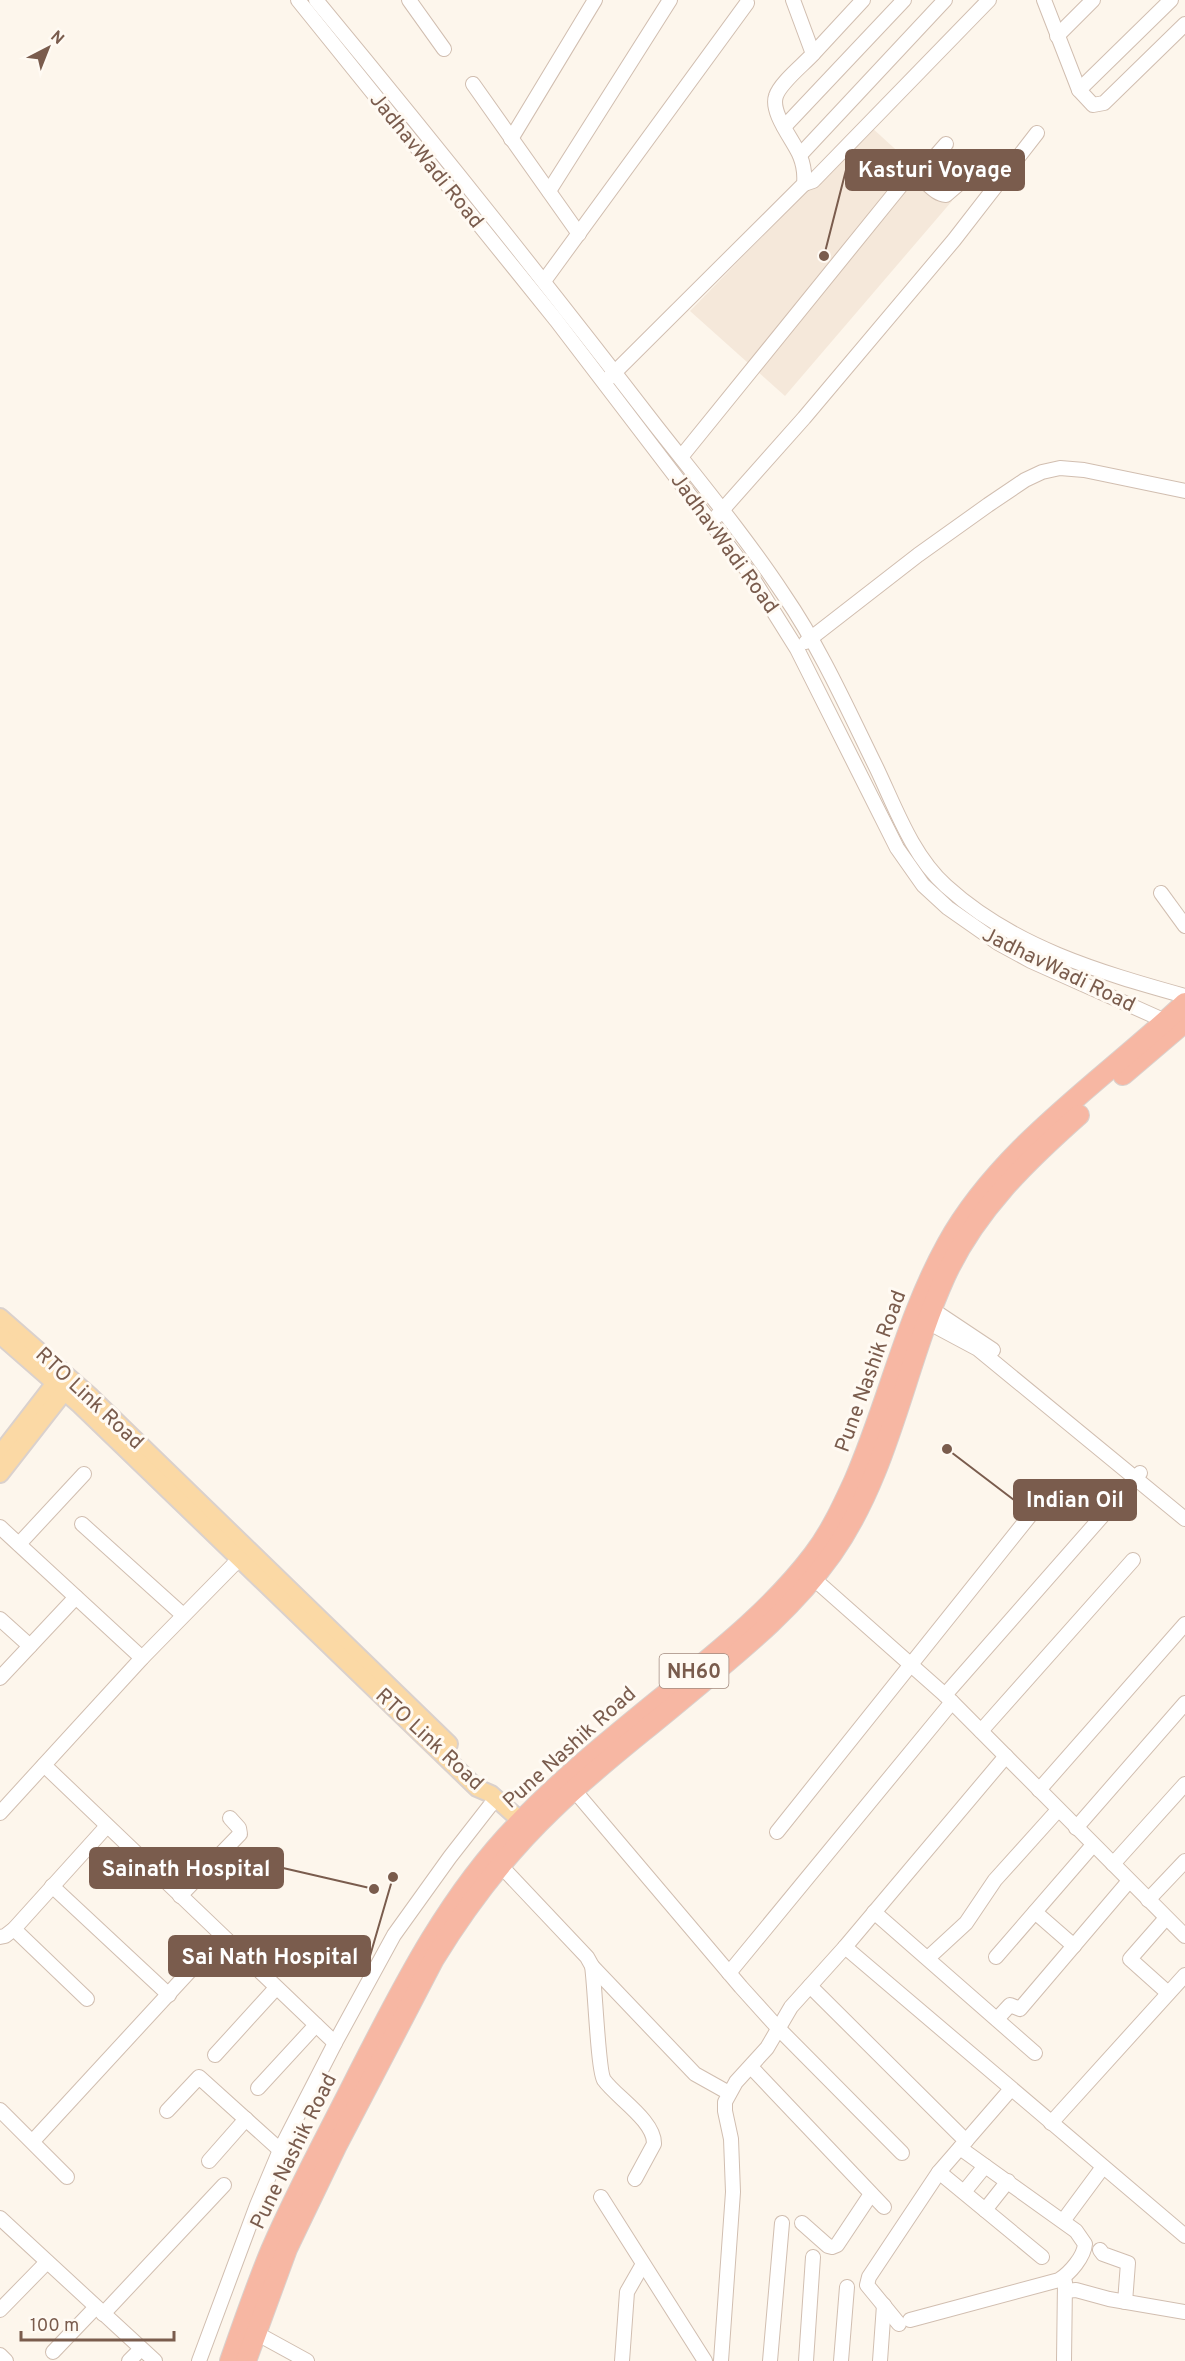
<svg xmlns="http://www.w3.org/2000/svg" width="1185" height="2361" font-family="Overpass,sans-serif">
  <rect width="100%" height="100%" fill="#fdf6ec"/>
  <path fill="#f5e8da" d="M870 126 952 201 785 396 690 311Z"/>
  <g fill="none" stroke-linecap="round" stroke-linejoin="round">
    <g stroke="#d1beb0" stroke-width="16">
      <g id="minor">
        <path d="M298 0 556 320 750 574 797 649 897 848 923 885 948 908 998 943 1031 961 1172 1024"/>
        <path d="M316 0C432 140 545 282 656 426 700 482 745 536 784 595 821 649 848 710 877 769 896 809 912 855 946 886 1013 947 1099 972 1185 996"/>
        <path d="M409 0 444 49"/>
        <path d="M1044 0 1079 90 1093 105 1104 103 1185 24"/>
        <path d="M1057 36 1093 0"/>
        <path d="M813 54 863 0"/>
        <path d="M473 84 579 234"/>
        <path d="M1079 90 1171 0"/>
        <path d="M784 127 904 0"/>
        <path d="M511 139 595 0"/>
        <path d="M800 155 945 0"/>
        <path d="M918 176 946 144"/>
        <path d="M804 184 813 181 989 0"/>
        <path d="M549 191 670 0"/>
        <path d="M544 281 747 3"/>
        <path d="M609 378 804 184C805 174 804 166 800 156 794 141 770 113 776 96 780 83 803 65 813 54L793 0"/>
        <path d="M681 457 907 178 912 174C926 178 932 194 946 195L968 176"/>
        <path d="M717 516 804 418 954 240 1037 133"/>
        <path d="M806 642 918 555 988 505 1025 480 1042 472 1060 468 1084 470 1185 491"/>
        <path d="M1161 893 1185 926"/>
        <path d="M927 1306 993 1350"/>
        <path d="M920 1318 978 1349 1185 1519"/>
        <path d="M82 1524 183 1615"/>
        <path d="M0 1527 142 1658"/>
        <path d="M19 1544 84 1474"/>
        <path d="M814 1579 945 1695 1185 1936"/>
        <path d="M0 1619 30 1646"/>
        <path d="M0 1678 76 1597"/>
        <path d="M945 1695 1140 1473"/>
        <path d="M981 1731 1133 1560"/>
        <path d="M44 1765 335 2043"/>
        <path d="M574 1790 741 1987 778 2028 902 2153"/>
        <path d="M1039 1790 1185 1624"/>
        <path d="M0 1813 142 1658 245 1553"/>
        <path d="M1076 1828 1185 1703"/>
        <path d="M777 1832 1036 1508"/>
        <path d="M1113 1864 1185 1784"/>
        <path d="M500 1865 587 1957 592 1966C595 1985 598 2071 604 2080 616 2097 655 2121 654 2144L635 2179"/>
        <path d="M52 1886 169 1995"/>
        <path d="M180 1896 240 1834 239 1828 230 1818"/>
        <path d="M1148 1900 1185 1861"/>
        <path d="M874 1912 1035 2053"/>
        <path d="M1035 1912 1074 1946"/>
        <path d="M1166 1918 1130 1959 1168 1993"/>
        <path d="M14 1929 87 1999"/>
        <path d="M0 1937 5 1936 14 1929 107 1826"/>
        <path d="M845 1947 1006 1756"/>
        <path d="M996 1957 1093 1845"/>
        <path d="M928 1958 966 1923 995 1880 1058 1810"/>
        <path d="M592 1966 695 2074 729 2093"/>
        <path d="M729 1973 952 1702"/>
        <path d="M810 1986 966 2141"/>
        <path d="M997 2019 1010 2005 1020 2009 1129 1881"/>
        <path d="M215 2055 276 1988"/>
        <path d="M751 2067 884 2207"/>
        <path d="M258 2088 316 2025"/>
        <path d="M0 2110 67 2177"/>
        <path d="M167 2111 199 2077 280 2150"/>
        <path d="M1051 2123 1185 1975"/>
        <path d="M33 2141 222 1936"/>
        <path d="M209 2161 246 2119"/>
        <path d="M939 2172 1042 2257"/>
        <path d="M964 2192 985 2166"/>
        <path d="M601 2197 705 2361"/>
        <path d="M985 2210 1008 2181"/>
        <path d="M0 2218 155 2361"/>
        <path d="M1063 2221 1103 2167"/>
        <path d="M802 2223 828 2246 832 2247 837 2245 871 2194"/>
        <path d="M1100 2250 1103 2254 1128 2263 1125 2302"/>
        <path d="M1065 2291 1076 2290 1109 2299 1185 2312"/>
        <path d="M0 2310 47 2262"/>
        <path d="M103 2314 224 2185"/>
        <path d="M910 2320 1059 2280C1070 2273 1084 2257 1085 2244L1076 2231 960 2148"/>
        <path d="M899 2324 867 2285 869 2277 939 2172 1011 2089"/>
        <path d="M256 2333 307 2361"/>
        <path d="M53 2352 96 2307"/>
        <path d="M0 2355 6 2361"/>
        <path d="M129 2361 141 2349"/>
        <path d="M199 2361 257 2205 280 2150 335 2043 394 1935 450 1857 496 1798"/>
        <path d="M622 2361 627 2292 643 2264"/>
        <path d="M721 2361 733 2192 731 2139 725 2111V2102L736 2082 767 2048 791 2007 845 1947 1185 2236"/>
        <path d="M770 2361 782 2223"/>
        <path d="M806 2361 813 2257"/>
        <path d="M841 2361 847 2287"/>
        <path d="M880 2361 884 2305"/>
        <path d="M1064 2361 1065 2282"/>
      </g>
    </g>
    <g stroke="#dad1cd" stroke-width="20">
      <g id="major">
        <path d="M0 1317 89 1395 449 1744"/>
        <path d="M0 1335 80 1405 477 1788 491 1794 521 1821"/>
        <path d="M0 1454 62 1374"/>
        <path d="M0 1474 71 1383"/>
      </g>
    </g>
    <g stroke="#dad1cd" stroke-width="22">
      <g id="highway">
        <path d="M1123 1075 1185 1022"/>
        <path d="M230 2361C243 2324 256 2286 271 2250 297 2190 329 2132 358 2074 403 1986 448 1896 518 1824 567 1773 623 1729 678 1684 726 1645 775 1605 813 1555 830 1533 842 1507 854 1481 888 1403 906 1318 947 1244 1001 1146 1105 1079 1185 1003"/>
        <path d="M246 2361 287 2249 336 2147 434 1959C467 1905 506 1854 552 1810 592 1771 637 1737 680 1701 735 1655 791 1612 832 1554 890 1471 904 1368 945 1277 975 1211 1026 1162 1079 1115"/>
      </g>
    </g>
    <use href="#minor" stroke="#fff" stroke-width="14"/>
    <use href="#major" stroke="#fbd9a5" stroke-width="16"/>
    <use href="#highway" stroke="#f7b7a3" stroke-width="20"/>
  </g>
  <g text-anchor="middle" stroke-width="6" stroke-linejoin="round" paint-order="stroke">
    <rect fill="#fffaf3" stroke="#a28b7f" stroke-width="1.5" x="659.5" y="1654" width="69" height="34" rx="4.5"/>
    <g font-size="20" font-weight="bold" fill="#7a5c4d">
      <text x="694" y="1678">NH60</text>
    </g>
    <g font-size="21" fill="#7a5c4d" stroke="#fffaf3">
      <text transform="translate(427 160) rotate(51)" y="7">JadhavWadi Road</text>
      <text transform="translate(725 543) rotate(54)" y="7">JadhavWadi Road</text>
      <text transform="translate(1059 969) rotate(26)" y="7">JadhavWadi Road</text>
      <text transform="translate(870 1371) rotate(-70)" y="7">Pune Nashik Road</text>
      <text transform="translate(90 1398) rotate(43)" y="7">RTO Link Road</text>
      <text transform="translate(430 1739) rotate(43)" y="7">RTO Link Road</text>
      <text transform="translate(569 1747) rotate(-42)" y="7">Pune Nashik Road</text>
      <text transform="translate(293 2151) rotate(-64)" y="7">Pune Nashik Road</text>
    </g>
  </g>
  <path fill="none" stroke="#7a5c4d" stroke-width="2" d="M824 256L846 170M947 1449L1014 1500M374 1889L283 1868M393 1877L370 1956"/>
  <g fill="#7a5c4d" stroke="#fffaf3" stroke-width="2">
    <circle cx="824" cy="256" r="6"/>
    <circle cx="947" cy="1449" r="6"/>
    <circle cx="374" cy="1889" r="6"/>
    <circle cx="393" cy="1877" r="6"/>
  </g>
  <g fill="#7a5c4d" stroke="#7a5c4d" stroke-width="2">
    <rect x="846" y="150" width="178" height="40" rx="6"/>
    <rect x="1014" y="1480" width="122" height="40" rx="6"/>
    <rect x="90" y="1848" width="193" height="40" rx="6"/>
    <rect x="169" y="1936" width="201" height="40" rx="6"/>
  </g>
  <g font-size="22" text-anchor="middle" font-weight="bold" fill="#fff">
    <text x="935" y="177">Kasturi Voyage</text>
    <text x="1075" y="1507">Indian Oil</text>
    <text x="186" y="1876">Sainath Hospital</text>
    <text x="270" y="1964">Sai Nath Hospital</text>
  </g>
  <g transform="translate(48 48) rotate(42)" stroke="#fffaf3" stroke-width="4.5" paint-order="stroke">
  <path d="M0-4.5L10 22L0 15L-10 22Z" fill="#7a5c4d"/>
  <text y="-9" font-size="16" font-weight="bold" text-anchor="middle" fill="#7a5c4d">N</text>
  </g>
  <path d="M21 2331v9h153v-9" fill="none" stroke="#7a5c4d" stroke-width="3"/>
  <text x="30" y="2331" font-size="18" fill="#7a5c4d" stroke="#fffaf3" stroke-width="4.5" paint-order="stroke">100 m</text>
</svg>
